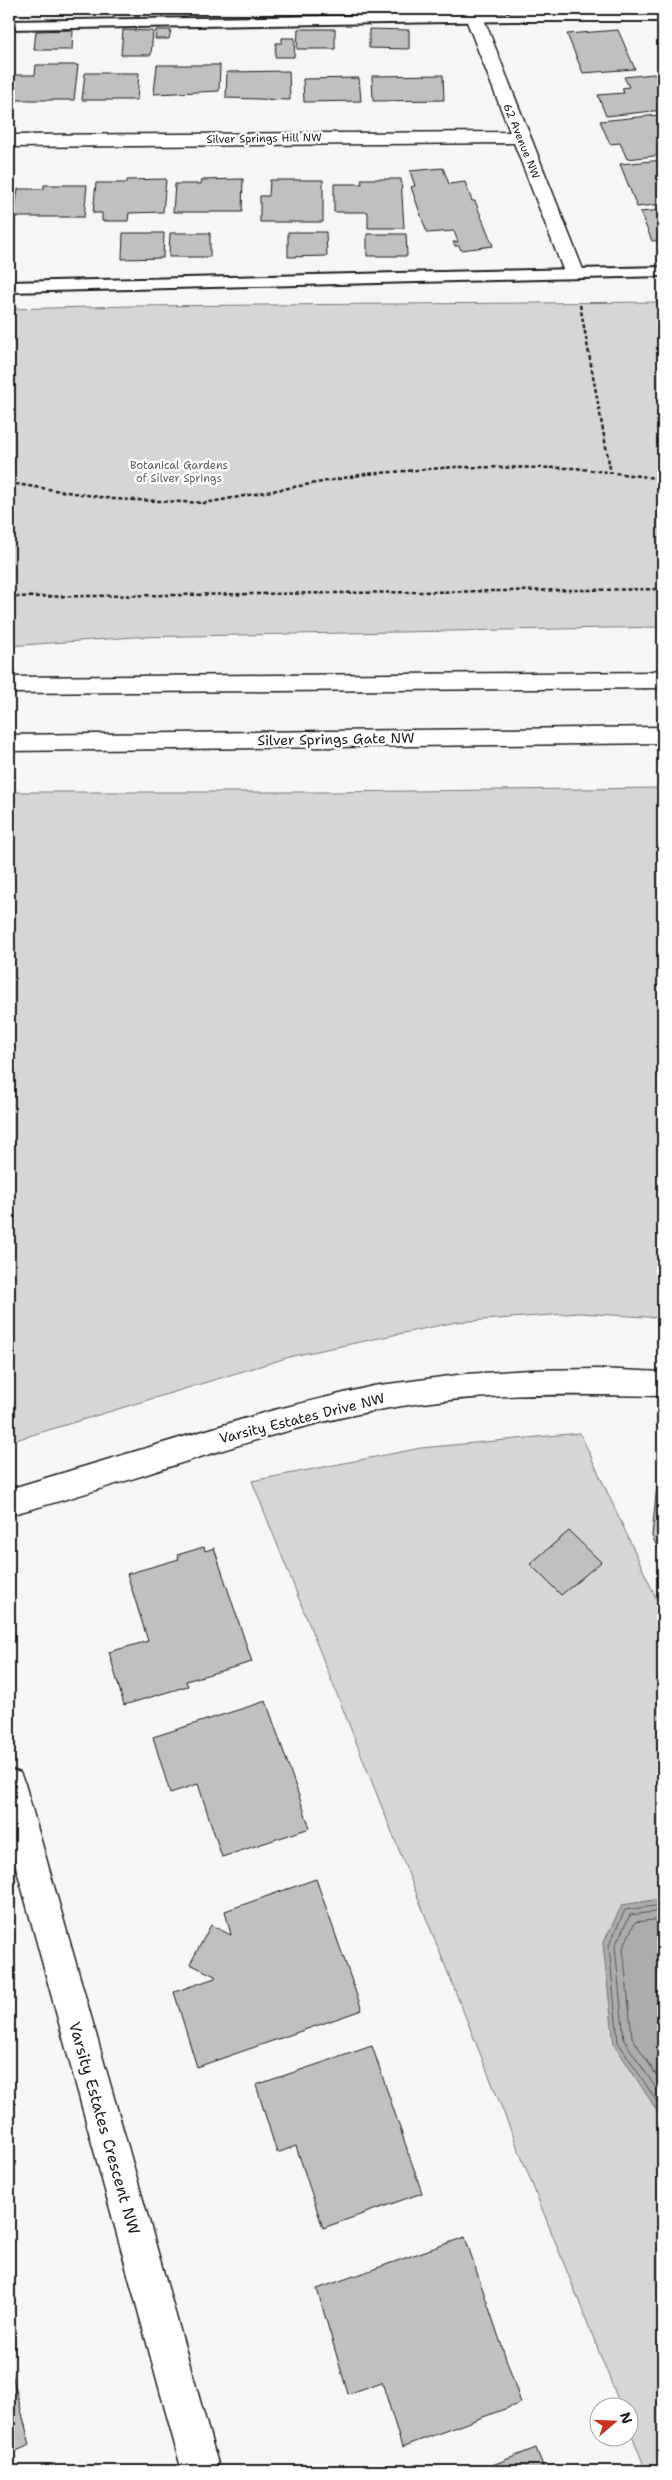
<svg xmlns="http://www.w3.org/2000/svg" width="672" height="2480" font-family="'Shantell Sans',sans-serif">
  <rect width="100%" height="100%" fill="#f6f6f6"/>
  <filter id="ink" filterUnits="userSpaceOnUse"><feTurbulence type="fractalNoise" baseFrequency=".02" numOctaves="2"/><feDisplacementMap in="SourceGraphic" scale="10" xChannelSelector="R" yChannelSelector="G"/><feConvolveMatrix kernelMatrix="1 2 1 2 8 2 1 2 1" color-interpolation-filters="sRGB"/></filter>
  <g filter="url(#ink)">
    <g fill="#d6d6d6" stroke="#797979">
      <path d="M663 302V627L135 637 9 646V309L130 306Z"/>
      <path d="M663 788V1318L579 1313 456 1322 293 1356 9 1442V792H330Z"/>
      <path d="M580 1433 663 1613V2471H646L630 2430V2408L621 2407 252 1481 421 1448Z"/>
    </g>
    <path fill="#acacac" stroke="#727272" d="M660 1899 663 1901V2120L614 2044 603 1944 622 1905Z"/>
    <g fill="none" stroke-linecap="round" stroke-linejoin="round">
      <g stroke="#565656" stroke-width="1">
        <path d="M663 1905 625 1910 609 1945 618 2042 663 2111"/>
        <path d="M663 1911 630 1915 615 1946 624 2040 663 2099"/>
        <path d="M663 1919 635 1922 623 1948 632 2037 663 2086"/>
      </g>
    </g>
    <g fill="#c0c0c0" stroke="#1c1c1c">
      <path d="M298 29H335V49H297Z"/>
      <path d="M369 29 409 30V49L369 48Z"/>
      <path d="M73 30 72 50H34L36 31Z"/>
      <path d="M123 30 153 31 151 55H121Z"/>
      <path d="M156 30H171L169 39H155Z"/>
      <path d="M618 30 635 69 583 73 567 34Z"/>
      <path d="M282 38H295L294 57H275L276 43H282Z"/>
      <path d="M36 65H78L74 100H10L14 75H35Z"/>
      <path d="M157 65H220L219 91 154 94Z"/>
      <path d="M289 71 290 100 226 98 227 72Z"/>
      <path d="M85 73H139L137 100H82Z"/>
      <path d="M663 73V110L606 116 598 95 624 93 622 88 629 87 624 77Z"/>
      <path d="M443 75 444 100 373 101 372 76Z"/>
      <path d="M359 78 361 101 304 102 303 79Z"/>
      <path d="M659 115 663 125V155L627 159 620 143 610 144 600 121Z"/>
      <path d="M663 160V204L637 207 620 164Z"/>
      <path d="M443 168 449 184 465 182 472 201H475L493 246 461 250 459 246H455L453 242H458L454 231 427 233 411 187 415 186 410 171Z"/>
      <path d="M166 179 163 212 129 213 128 221H102V213H93L96 183H127V180Z"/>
      <path d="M243 179 242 212H173L175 184H201L202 180Z"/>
      <path d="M361 179H401L404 228H368V212H334V184H362Z"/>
      <path d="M270 180H323V222H260V196H269Z"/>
      <path d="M44 185H87L84 217H14L18 189H44Z"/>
      <path d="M663 210V240L652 241 640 212Z"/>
      <path d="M288 232H326L327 256 288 257Z"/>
      <path d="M123 233H164L163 258 122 259Z"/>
      <path d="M170 233H210V257H169Z"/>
      <path d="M367 234H406L407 256H367Z"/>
      <path d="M657 1484 663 1485V1559L652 1536Z"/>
      <path d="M569 1531 601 1562 561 1595 530 1564Z"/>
      <path d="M204 1547 205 1551 214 1548 252 1662 186 1681 188 1686 124 1705 109 1652 148 1641 127 1574 179 1559 177 1555Z"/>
      <path d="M266 1701 310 1828 222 1857 198 1784 170 1793 153 1737Z"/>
      <path d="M316 1879 362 2010 197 2067 174 1992 215 1978V1976L190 1964 211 1925 231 1935 225 1911Z"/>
      <path d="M372 2046 422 2193 323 2228 296 2146 277 2153 256 2085Z"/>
      <path d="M465 2237 521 2403 402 2447 382 2382 348 2394 317 2289Z"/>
      <path d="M9 2362 30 2445 9 2454Z"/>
      <path d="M536 2448 545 2471H477Z"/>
    </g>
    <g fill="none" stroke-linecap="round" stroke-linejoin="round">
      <g stroke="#1c1c1c" stroke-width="4">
        <g id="lane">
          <path d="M512 13H663V21H512L9 29V21Z"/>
          <path d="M663 267V276L9 292V282Z"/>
        </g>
      </g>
      <g stroke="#1c1c1c" stroke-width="3">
        <g id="street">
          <path d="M462 9H480L584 272 581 276H567L564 272 514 143 9 147V135L510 132Z"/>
          <path d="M9 1769 20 1773 25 1784 220 2471H182L9 1841Z"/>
        </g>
      </g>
      <g stroke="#1c1c1c" stroke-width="3">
        <g id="secondary">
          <path d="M663 672V688L9 693V677Z"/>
          <path d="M663 727V743L9 751V735Z"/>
          <path d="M597 1369 663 1372V1396C566 1394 469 1392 373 1411 248 1435 131 1484 9 1515V1489L270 1411 373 1386 465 1374 531 1370Z"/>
        </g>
      </g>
      <g stroke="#1c1c1c" stroke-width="3">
        <path id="highway" d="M663 669V685L645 688 637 686 634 680 637 674Z"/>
      </g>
      <g stroke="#1c1c1c" stroke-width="2.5" stroke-dasharray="4 2.5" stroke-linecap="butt">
        <path d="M580 305 611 474"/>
        <path d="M9 483 113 499 205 503 366 474 455 467 574 468 663 479"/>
        <path d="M9 597 663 589"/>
      </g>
      <use href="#lane" fill="#fff" fill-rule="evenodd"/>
      <use href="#street" fill="#fff" fill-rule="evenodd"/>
      <use href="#secondary" fill="#fff" fill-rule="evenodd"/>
      <use href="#highway" fill="#fff" fill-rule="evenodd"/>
    </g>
  </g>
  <g text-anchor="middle" stroke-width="5" stroke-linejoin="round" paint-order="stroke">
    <g font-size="11" fill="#1c1c1c" stroke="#fff">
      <text transform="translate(264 138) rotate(-1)" y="4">Silver Springs Hill NW</text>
      <text transform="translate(522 141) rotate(68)" y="4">62 Avenue NW</text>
    </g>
    <g font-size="11" fill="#5d5d5d" stroke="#fff">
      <text x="179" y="469">Botanical Gardens<tspan x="179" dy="13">of Silver Springs</tspan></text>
    </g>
    <g font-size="14" fill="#1c1c1c" stroke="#fff">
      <text transform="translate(336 739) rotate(-1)" y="5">Silver Springs Gate NW</text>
      <text transform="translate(302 1418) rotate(-14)" y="5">Varsity Estates Drive NW</text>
    </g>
    <g font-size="16" fill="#1c1c1c" stroke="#fff">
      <text transform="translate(105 2128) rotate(74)" y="6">Varsity Estates Crescent NW</text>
    </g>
  </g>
  <rect width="672" height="2480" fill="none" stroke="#fff" stroke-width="30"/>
  <rect x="15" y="15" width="642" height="2450" fill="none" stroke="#1c1c1c" stroke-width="2" filter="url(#ink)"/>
  <g transform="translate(614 2422) rotate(71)"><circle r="24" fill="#ffffff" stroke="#a4a4a4"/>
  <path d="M0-4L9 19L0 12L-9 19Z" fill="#c8321e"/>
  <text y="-8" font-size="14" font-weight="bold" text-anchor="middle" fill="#1c1c1c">N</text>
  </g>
</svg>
